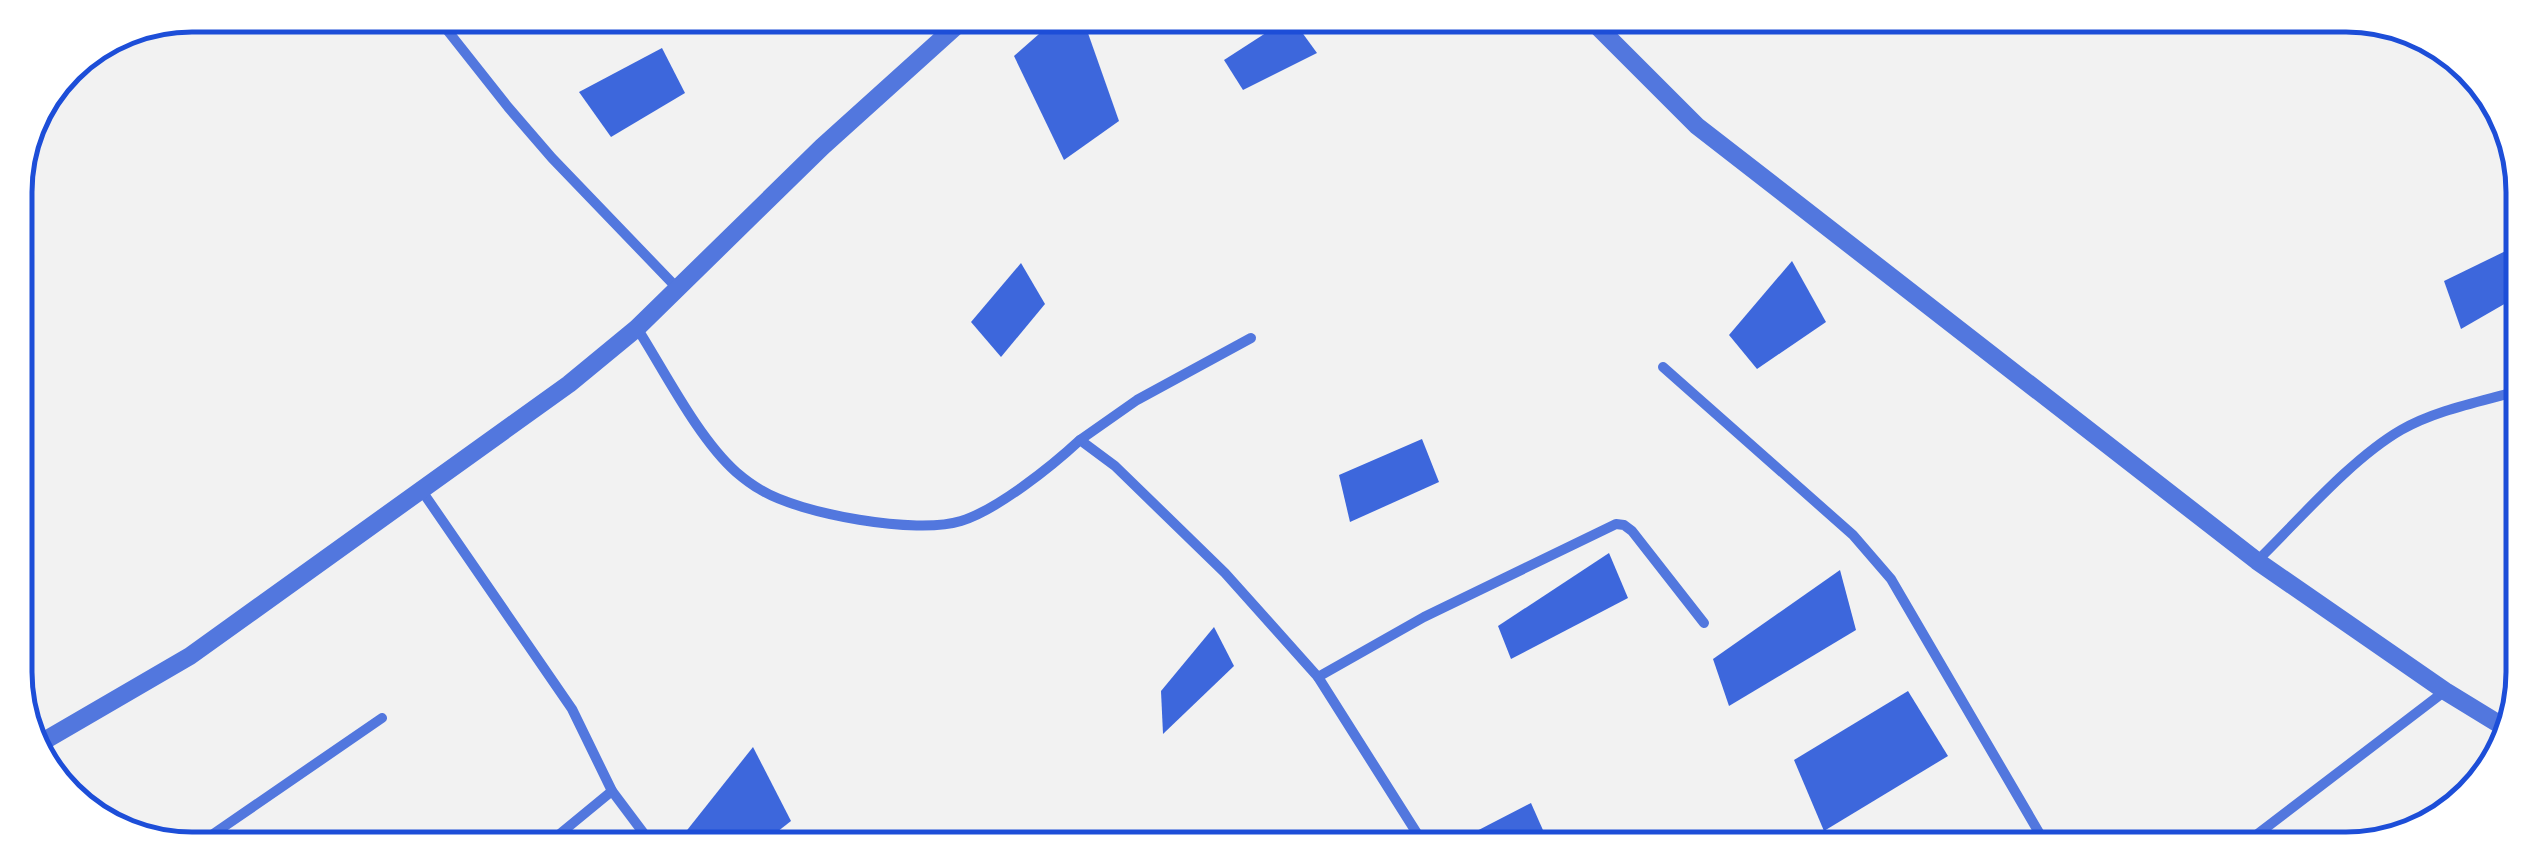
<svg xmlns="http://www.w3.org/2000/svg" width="2538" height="865" font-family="Signika,sans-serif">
  <rect width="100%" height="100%" fill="#f2f2f2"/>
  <g fill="#3d67dc">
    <path d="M1056 19H1083L1119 121 1064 160 1014 56Z"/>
    <path d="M1286 20H1293L1317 53 1243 90 1224 60Z"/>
    <path d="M662 48 685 93 611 137 579 92Z"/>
    <path d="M2520 244V295L2461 329 2444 281Z"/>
    <path d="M1792 261 1826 322 1757 369 1729 335Z"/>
    <path d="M1021 263 1045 304 1001 357 971 322Z"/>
    <path d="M1422 439 1439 482 1350 522 1339 475Z"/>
    <path d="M1609 553 1628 598 1511 659 1498 626Z"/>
    <path d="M1840 570 1856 630 1729 706 1713 659Z"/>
    <path d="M1214 627 1234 666 1163 734 1161 691Z"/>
    <path d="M1908 691 1948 756 1824 831 1794 760Z"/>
    <path d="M753 747 791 821 763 843H689L684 834Z"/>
    <path d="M1531 803 1550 846H1470L1467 836Z"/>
  </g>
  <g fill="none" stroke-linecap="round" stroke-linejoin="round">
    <g stroke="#5277de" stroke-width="10">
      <path d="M436 16 508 107 552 158 678 289"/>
      <path d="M637 328C665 372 698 438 736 472 743 478 752 485 761 490 800 514 917 535 961 521 997 510 1052 466 1080 440L1115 466 1225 573 1318 677 1425 846"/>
      <path d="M1663 367 1853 535 1891 579 2048 848"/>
      <path d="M1080 440 1137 400 1251 338"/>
      <path d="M422 491 572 709 612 791 651 843"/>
      <path d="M2257 561C2299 520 2351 459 2401 430 2436 410 2479 402 2518 391"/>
      <path d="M1318 677 1424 617 1616 524 1624 525 1632 531 1704 623"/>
      <path d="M203 841 382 718"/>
      <path d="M550 842 612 791"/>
      <path d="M2238 849 2445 691"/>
    </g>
    <g stroke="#5277de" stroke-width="18">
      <path d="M1592 21 1697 126 2257 561 2445 691 2512 732"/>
      <path d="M37 745 190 656 569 384 637 328 822 147 965 18"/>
    </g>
  </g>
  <path d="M0 0H2538V865H0ZM192 32H2346A160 160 0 0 1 2506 192V672A160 160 0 0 1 2346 832H192A160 160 0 0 1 32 672V192A160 160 0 0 1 192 32Z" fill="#fff" fill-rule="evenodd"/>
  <path fill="none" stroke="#1d4ed8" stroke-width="5" d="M192 32H2346A160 160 0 0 1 2506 192V672A160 160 0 0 1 2346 832H192A160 160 0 0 1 32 672V192A160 160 0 0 1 192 32Z"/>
</svg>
